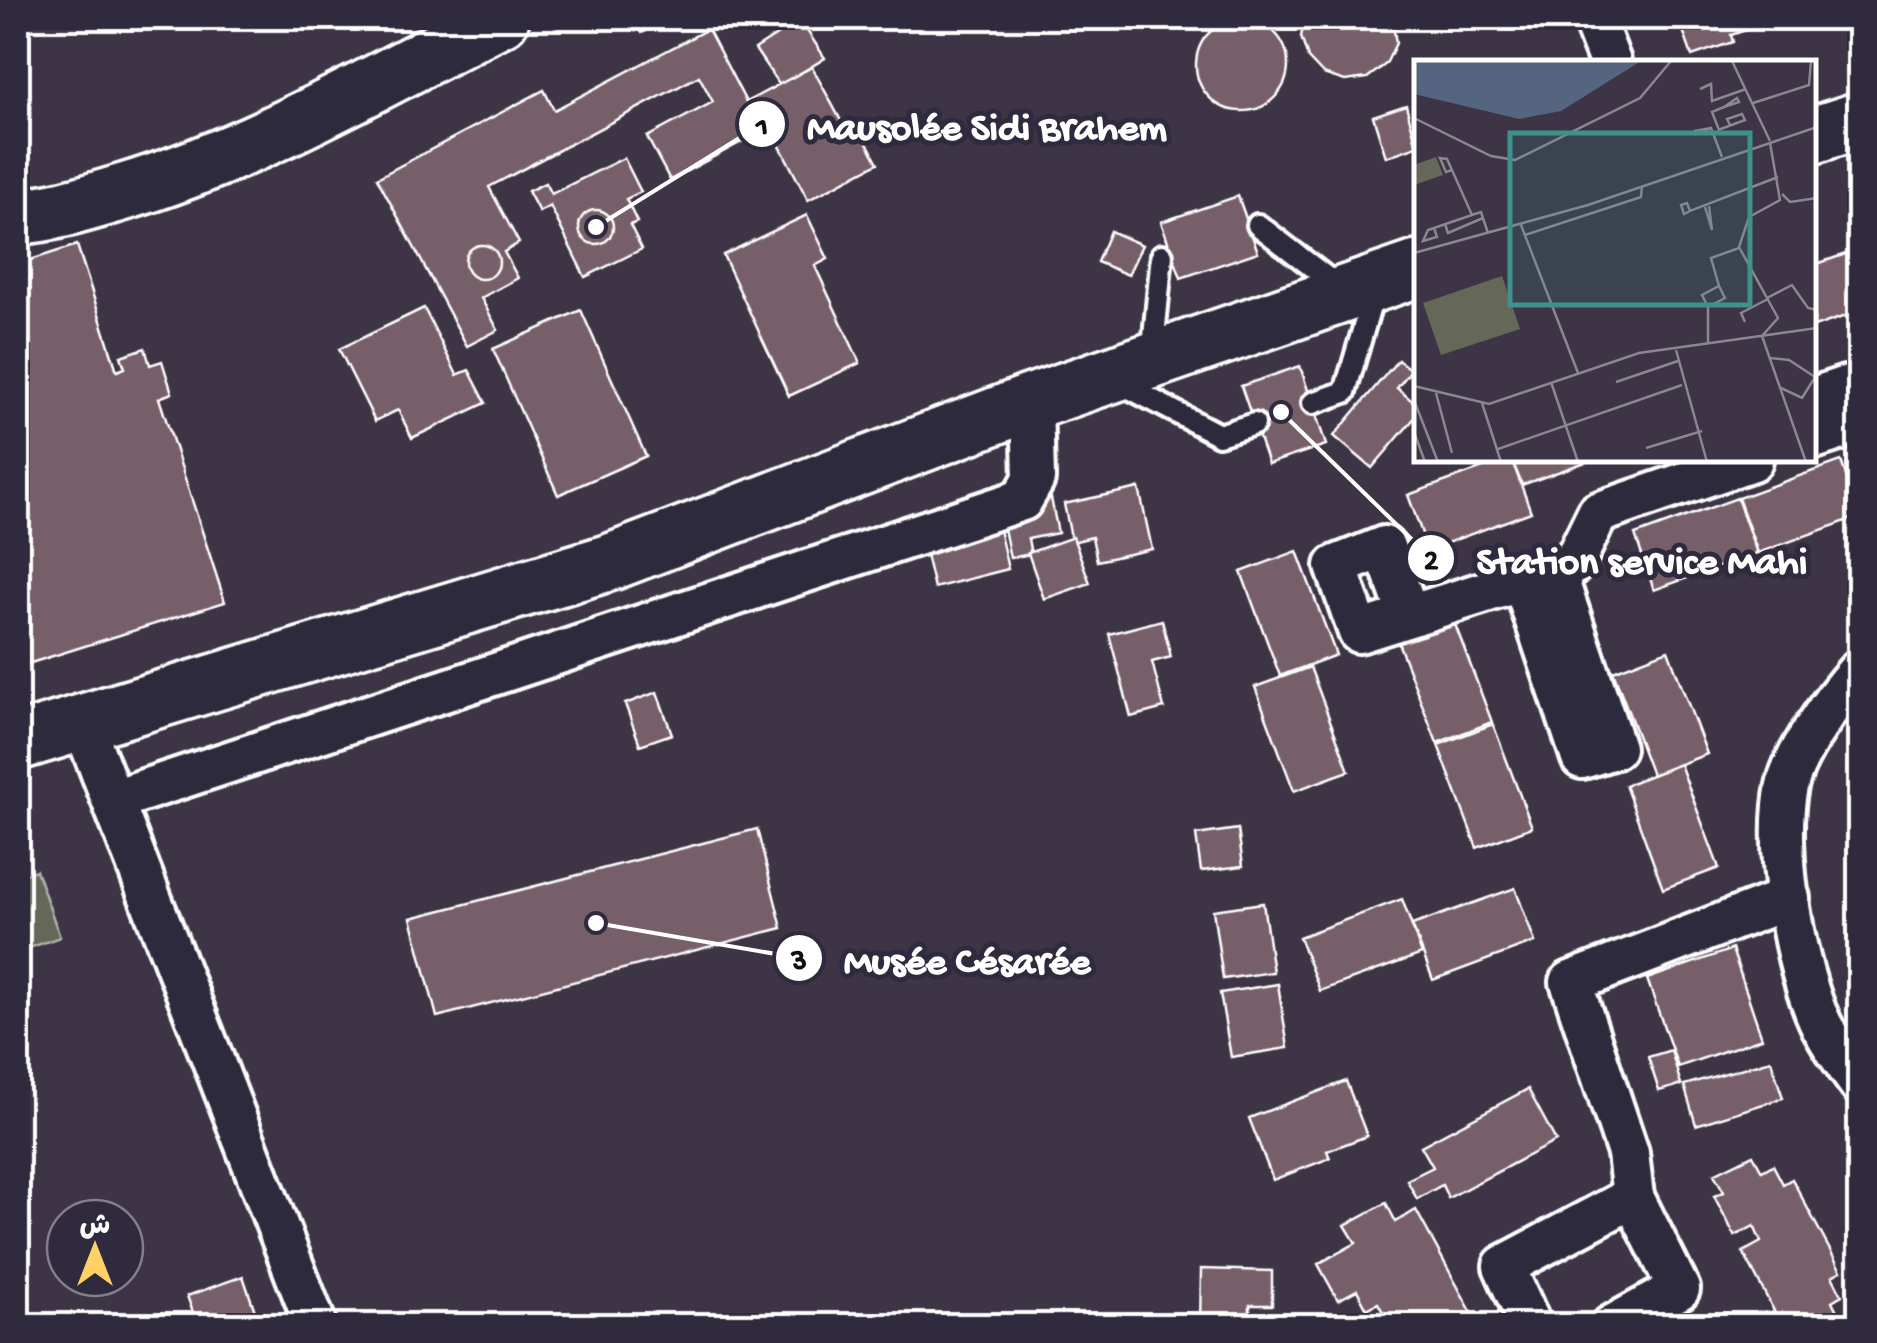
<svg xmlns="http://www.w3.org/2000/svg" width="1877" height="1343" font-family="'Gochi Hand','Playpen Sans Arabic',sans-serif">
  <rect width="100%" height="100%" fill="#3d3546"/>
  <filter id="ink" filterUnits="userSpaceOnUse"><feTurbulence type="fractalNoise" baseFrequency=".01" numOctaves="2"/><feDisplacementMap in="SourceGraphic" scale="20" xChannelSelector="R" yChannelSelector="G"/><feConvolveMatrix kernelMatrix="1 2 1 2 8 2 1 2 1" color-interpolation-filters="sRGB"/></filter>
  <g filter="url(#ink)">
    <path fill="#656758" stroke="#b2b3ac" stroke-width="2.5" d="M36 870 60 937 18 952V876Z"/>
    <g fill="#775f69" stroke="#fff" stroke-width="2.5">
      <path d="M633 18H665L667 21 642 33Z"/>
      <path d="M1305 18H1392L1396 43 1386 64 1367 78 1345 81 1323 74 1308 58 1301 37Z"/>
      <path d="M1781 18 1731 35 1733 42 1692 56 1679 19Z"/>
      <circle cx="1242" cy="65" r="46"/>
      <path d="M800 20 825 58 780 86 755 49Z"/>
      <path d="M708 29 746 102 812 67 846 130 857 124 878 163 808 200 770 127 670 180 647 137 713 102 699 76 489 187 519 243 504 252 518 278 481 298 498 330 467 346 377 178 544 90 554 110Z"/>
      <path d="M1406 105 1417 146 1386 157 1373 116Z"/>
      <path d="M624 158 641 192 626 199 637 222 630 225 642 249 585 277 550 206 539 212 528 191 545 183 551 194Z"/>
      <path d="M1238 196 1258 252 1181 278 1161 222Z"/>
      <circle cx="596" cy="227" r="17"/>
      <path d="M807 215 828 259 815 266 860 363 789 396 723 255Z"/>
      <path d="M1110 231 1142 245 1128 275 1097 262Z"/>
      <circle cx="482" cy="262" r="17"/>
      <path d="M77 245 117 371 125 368 121 356 145 348 150 365 162 361 172 393 159 398 225 602 18 667V264Z"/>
      <path d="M1860 249V311L1814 327V265Z"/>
      <path d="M424 308 457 375 469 370 486 403 412 438 398 410 375 421 339 349Z"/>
      <path d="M581 310 646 456 558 495 493 349Z"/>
      <path d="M1398 360 1411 370 1397 388 1417 405V415L1372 468 1334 436Z"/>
      <path d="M1300 366 1326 445 1268 464 1241 386Z"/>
      <path d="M1505 460H1512L1531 512 1428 550 1408 495Z"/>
      <path d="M1512 460H1591L1522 485Z"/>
      <path d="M1841 461 1860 516 1758 553 1738 498Z"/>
      <path d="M1139 488 1152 549 1097 561 1092 537 1072 542 1064 504Z"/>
      <path d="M992 498 1008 569 934 588 923 542Z"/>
      <path d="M1051 498 1058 533 1028 539 1031 554 1010 558 1000 509Z"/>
      <path d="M1737 498 1757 553 1654 590 1635 535Z"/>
      <path d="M1073 537 1090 583 1044 599 1028 553Z"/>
      <path d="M1297 551 1336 655 1280 676 1241 572Z"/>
      <path d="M1453 619 1492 722 1437 743 1397 640Z"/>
      <path d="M1162 620 1171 657 1152 662 1164 708 1131 717 1109 634Z"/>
      <path d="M1668 650 1707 754 1652 775 1613 671Z"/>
      <path d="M1310 667 1349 771 1294 791 1255 687Z"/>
      <path d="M657 692 672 734 640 745 625 704Z"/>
      <path d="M1493 724 1532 827 1477 848 1438 745Z"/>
      <path d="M1680 764 1719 868 1663 889 1625 785Z"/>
      <path d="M757 829 782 928 437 1017 411 918Z"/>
      <path d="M1238 829 1243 866 1201 871 1196 835Z"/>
      <path d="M1515 888 1535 942 1433 980 1412 925Z"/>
      <path d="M1402 899 1422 954 1320 991 1299 937Z"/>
      <path d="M1263 903 1273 972 1223 979 1213 910Z"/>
      <path d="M1732 949 1762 1038 1678 1067 1647 979Z"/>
      <path d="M1278 984 1288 1048 1231 1057 1220 993Z"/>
      <path d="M1671 1050 1681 1085 1659 1091 1648 1057Z"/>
      <path d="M1771 1060 1783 1098 1696 1125 1684 1085Z"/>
      <path d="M1346 1081 1367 1136 1327 1151 1330 1158 1273 1180 1249 1118Z"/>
      <path d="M1528 1089 1556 1141 1448 1198 1442 1185 1417 1199 1407 1180 1433 1167 1421 1146Z"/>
      <path d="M1753 1155 1762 1171 1773 1165 1783 1184 1792 1179 1841 1271 1832 1276 1842 1295 1832 1301 1840 1317 1823 1326H1796L1794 1320 1782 1326 1743 1252 1761 1242 1754 1226 1735 1236 1714 1196 1724 1192 1714 1174Z"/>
      <path d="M1386 1203 1396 1222 1416 1210 1479 1326H1378L1387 1320 1378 1303 1367 1309 1357 1290 1338 1300 1318 1264 1356 1243 1345 1225Z"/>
      <path d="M1201 1269 1272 1271V1305H1250V1326H1200Z"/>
      <path d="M243 1276 260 1326H198L187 1296Z"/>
    </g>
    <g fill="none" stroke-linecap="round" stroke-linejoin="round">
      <g stroke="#fff" stroke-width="28">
        <g id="lane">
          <path d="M1258 225 1340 288"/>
          <path d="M1152 357 1162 255"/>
          <path d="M1118 382 1219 435 1254 424"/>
          <path d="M1313 403 1345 392 1374 293"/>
        </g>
      </g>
      <g stroke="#fff" stroke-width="48">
        <g id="street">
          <path d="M1593 18 1610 62"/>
          <path d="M1814 398 1846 387 1860 423 1814 438"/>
          <path d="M1522 579 1582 758 1614 748 1554 569"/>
          <path d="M1408 613 1384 547 1336 566 1359 632 1573 564 1598 513 1752 460"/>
          <path d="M1860 669C1836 696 1795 751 1787 786 1774 847 1794 969 1822 1026 1833 1046 1846 1065 1860 1084"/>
          <path d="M83 724 316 1326"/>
          <path d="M114 800 1022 500 1034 479 1032 402"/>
          <path d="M1633 1197 1628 1153 1571 982 1789 898"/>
          <path d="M1531 1326 1504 1266 1633 1197 1679 1289 1612 1326"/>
        </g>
      </g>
      <g stroke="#fff" stroke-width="62">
        <g id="primary">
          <path d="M1814 135 1860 120"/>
          <path d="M18 216C53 214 87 203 121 193 255 153 377 81 501 18"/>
          <path d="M18 742 611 562 1032 402 1417 269"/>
        </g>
      </g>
      <use href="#lane" stroke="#2f2a3d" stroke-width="20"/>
      <use href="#street" stroke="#2f2a3d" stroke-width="40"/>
      <use href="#primary" stroke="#2f2a3d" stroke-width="55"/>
    </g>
  </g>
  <g transform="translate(1414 60)">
    <rect width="402" height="402" fill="#3d3546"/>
    <path d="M22 97 29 115 0 125V105ZM88 216 106 269 27 295 9 243Z" fill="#656758"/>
    <path d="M0 1H227L147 51 105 59 0 34Z" fill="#55647f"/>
    <path fill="none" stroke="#8b8690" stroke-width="2.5" d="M318 1 356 81M286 29 297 24 298 41 332 29M339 43 395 25 397 1M0 58 77 96 101 100 226 38 257 1M297 68 281 71 282 74 297 68 308 97M304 70 331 60 328 54 313 59 316 65M305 70 298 52 310 47 325 42 323 38 310 47M356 83 366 140 335 157 325 187 364 258 348 276 392 402M38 110 32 112 26 98 33 99 58 155 67 152 74 173M368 134 376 142 403 138M291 147 298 170 295 146M276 151 270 154 267 145 273 143 276 151 364 117M31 164 34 173 69 158M107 165 164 313M20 168 23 177 9 181 14 170 58 155M111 175 227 137 228 126M0 193 174 145 403 67M305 226 297 198 325 188M353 238 378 225 394 248 403 250M294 247 288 235 305 226 311 238 294 247V283M331 262 327 253 354 239M262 290 293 402M356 298 375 300 401 317M137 322 164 402M202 322 264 301M0 326 75 344 225 293 403 268M367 328 388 338 403 314M22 333 38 393M0 340 24 402M68 343 87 402M0 372 11 402M232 388 288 371M84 389 268 325"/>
    <path fill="#3f918b" fill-opacity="0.15" stroke="#3f918b" stroke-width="5" d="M96 73H336V245H96Z"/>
    <rect width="402" height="402" fill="none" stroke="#fff" stroke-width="5"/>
  </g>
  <path fill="none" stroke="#fff" stroke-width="4" d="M596 227L762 124M1281 412L1431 558M596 923L799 958"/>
  <g fill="#fff" stroke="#2f2a3d" stroke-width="4">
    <circle cx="596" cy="227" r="10"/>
    <circle cx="1281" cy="412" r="10"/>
    <circle cx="596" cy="923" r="10"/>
    <circle cx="762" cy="124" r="25"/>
    <circle cx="1431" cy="558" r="25"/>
    <circle cx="799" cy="958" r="25"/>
  </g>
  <g font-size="30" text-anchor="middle" font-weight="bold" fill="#111">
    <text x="762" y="135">1</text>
    <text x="1431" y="569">2</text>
    <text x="799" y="969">3</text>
  </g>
  <g font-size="40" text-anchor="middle" font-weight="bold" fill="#fff" stroke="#2f2a3d" stroke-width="10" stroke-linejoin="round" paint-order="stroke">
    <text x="987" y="138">Mausolée Sidi Brahem</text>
    <text x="1642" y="572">Station service Mahi</text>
    <text x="967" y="972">Musée Césarée</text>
  </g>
  <rect width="1877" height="1343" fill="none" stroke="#2f2a3d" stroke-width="60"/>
  <rect x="30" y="30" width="1817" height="1283" fill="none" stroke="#fff" stroke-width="4" filter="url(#ink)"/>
  <g transform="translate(95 1248)"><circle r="48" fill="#2f2a3d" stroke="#827f8b" stroke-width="2.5"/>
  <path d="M0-8L18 38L0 25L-18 38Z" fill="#ffd166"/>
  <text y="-15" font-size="28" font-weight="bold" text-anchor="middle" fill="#ffffff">ش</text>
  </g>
</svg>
